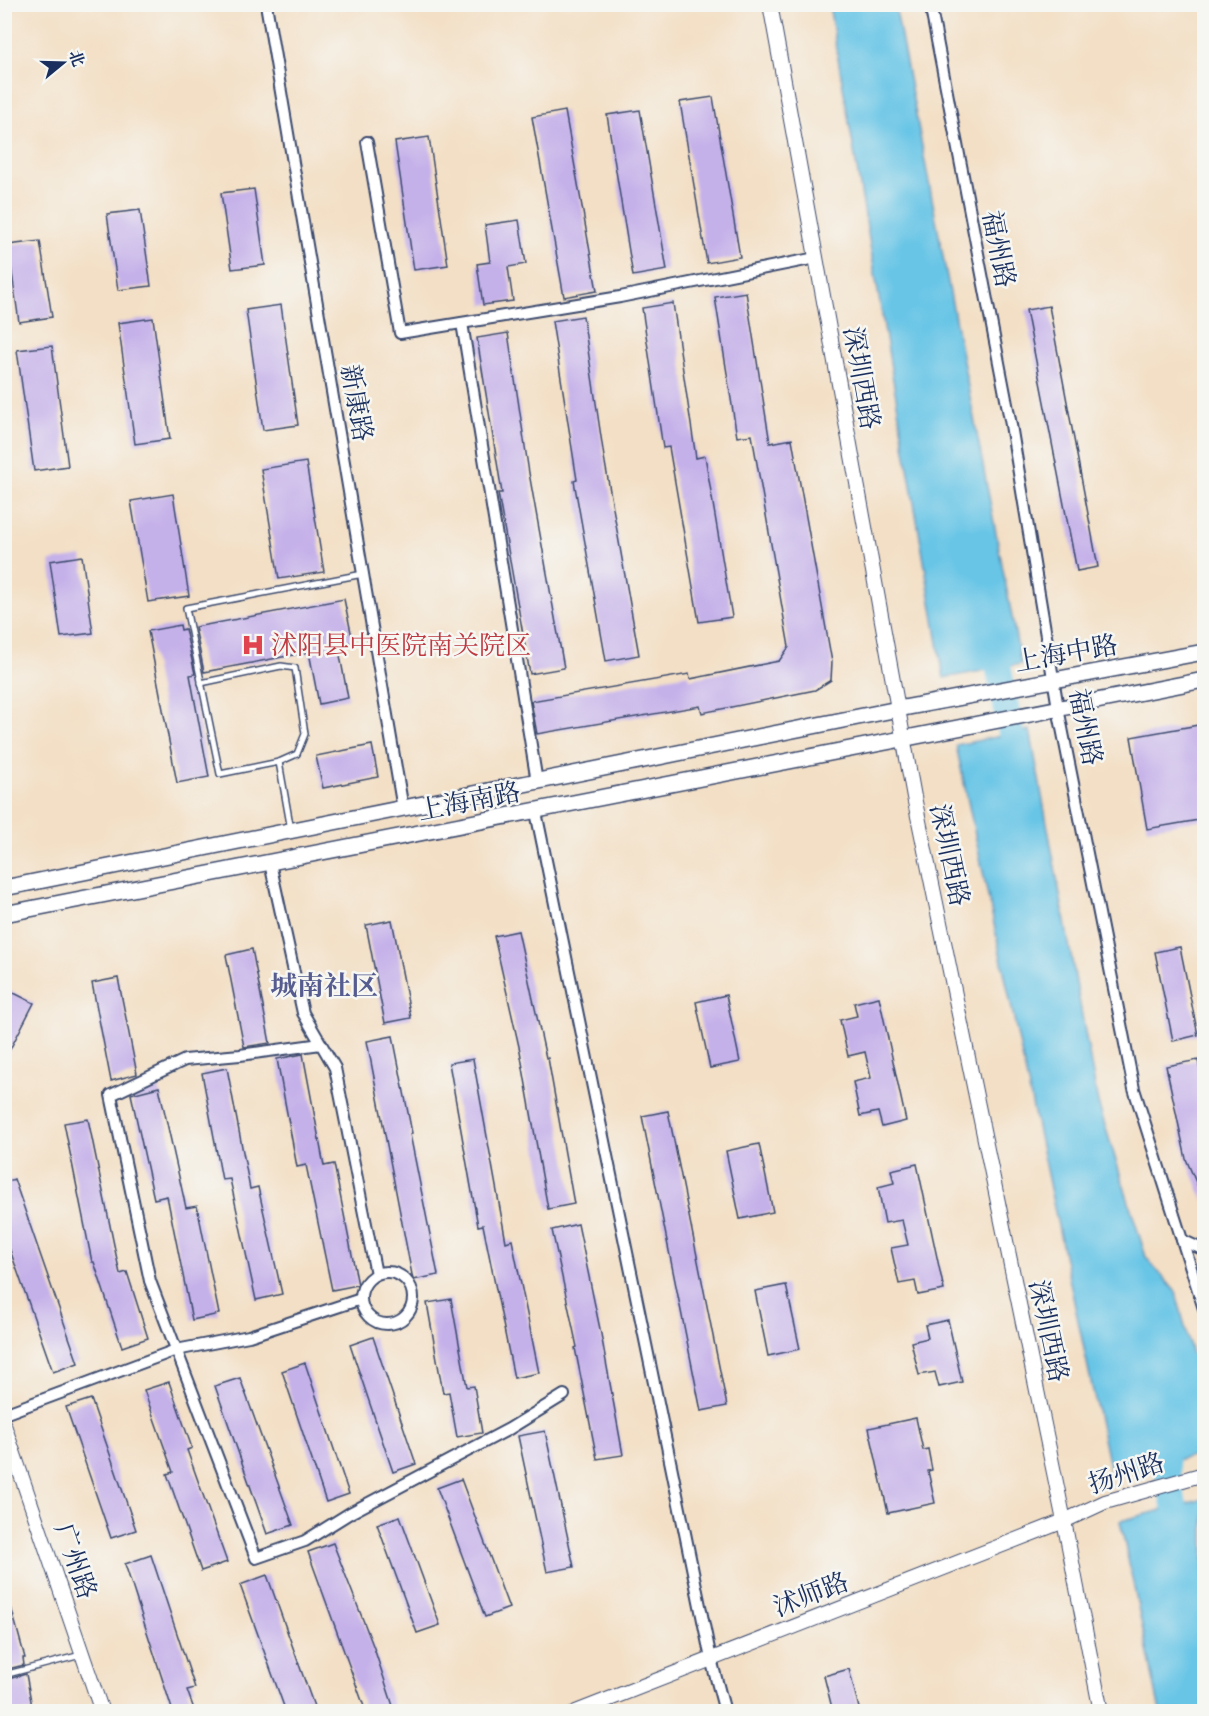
<svg xmlns="http://www.w3.org/2000/svg" width="1209" height="1716" font-family="'Sorts Mill Goudy','Noto Serif SC',serif">
  <rect width="100%" height="100%" fill="#f6f6f2"/>
  <filter id="ink" filterUnits="userSpaceOnUse"><feTurbulence type="fractalNoise" baseFrequency=".0167" numOctaves="2"/><feDisplacementMap in="SourceGraphic" scale="12" xChannelSelector="R" yChannelSelector="G"/><feConvolveMatrix kernelMatrix="1 2 1 2 8 2 1 2 1" color-interpolation-filters="sRGB"/></filter>
  <filter id="wash" filterUnits="userSpaceOnUse"><feTurbulence type="fractalNoise" baseFrequency=".008" numOctaves="4" result="noise"/><feDisplacementMap in="SourceGraphic" scale="24" xChannelSelector="R" yChannelSelector="G"/><feGaussianBlur stdDeviation="1.35" result="paint"/><feColorMatrix in="noise" values="0 0 0 0 0 0 0 0 0 0 0 0 0 0 0 0 0 1.4 0 .05"/><feComposite in="paint" operator="in"/></filter>
  <g filter="url(#wash)">
    <rect width="100%" height="100%" fill="#f3dfc5"/>
    <g fill="#68c5e6" stroke="#427aa2" stroke-width="1.5">
      <path d="M829 5H895L1021 664 944 678Z"/>
      <path d="M1030 730 1098 1103 1146 1257 1176 1292 1204 1401V1453L1111 1476 956 745Z"/>
      <path d="M1204 1499V1711H1160L1120 1521Z"/>
    </g>
    <g fill="none" stroke-linecap="round" stroke-linejoin="round">
      <g stroke="#68c5e6" stroke-width="26">
        <path d="M992 634 1018 769"/>
        <path d="M1164 1374 1204 1365"/>
        <path d="M1159 1429 1181 1541"/>
      </g>
    </g>
    <g id="blocks">
      <g fill="#c5b1e9">
        <path d="M713 97 740 257 707 263 680 102Z"/>
        <path d="M640 110 667 270 633 276 607 115Z"/>
        <path d="M565 111 597 291 564 297 532 117Z"/>
        <path d="M429 137 448 265 414 270 395 142Z"/>
        <path d="M254 189 265 265 232 269 221 193Z"/>
        <path d="M140 210 151 286 118 290 107 214Z"/>
        <path d="M519 220 526 264 508 267 513 301 483 305 477 264 490 262 485 225Z"/>
        <path d="M40 241 52 317 19 322 8 245Z"/>
        <path d="M746 292 770 443 792 439 832 662 831 680 815 690 702 713 700 706 537 734 531 701 689 674 690 679 779 661 789 647 752 435 737 437 715 297Z"/>
        <path d="M673 303 696 458 705 456 732 617 699 622 669 447 663 448 642 308Z"/>
        <path d="M281 305 298 425 263 430 246 310Z"/>
        <path d="M1049 306 1098 567 1077 571 1026 310Z"/>
        <path d="M583 316 604 457 639 655 606 661 574 481 577 480 552 321Z"/>
        <path d="M153 318 170 439 135 444 118 323Z"/>
        <path d="M508 333 529 473 564 668 530 674 498 493H502L477 338Z"/>
        <path d="M52 346 68 466 34 471 17 350Z"/>
        <path d="M306 462 324 572 279 579 261 469Z"/>
        <path d="M173 494 189 596 148 602 131 501Z"/>
        <path d="M82 556 93 633 61 637 50 561Z"/>
        <path d="M344 599 353 642 338 645 348 698 319 704 309 652 204 672 195 627Z"/>
        <path d="M180 625 181 630 185 629 195 674 190 675 209 777 177 783 148 631Z"/>
        <path d="M1204 724V819L1147 829 1131 737Z"/>
        <path d="M372 745 378 777 323 788 316 756Z"/>
        <path d="M392 920 411 1018 385 1023 366 925Z"/>
        <path d="M518 931 546 1058H548L574 1204 548 1209 520 1051 494 936Z"/>
        <path d="M1180 947 1198 1035 1173 1041 1155 952Z"/>
        <path d="M252 949 270 1043 244 1047 226 955Z"/>
        <path d="M118 978 137 1074 111 1081 92 983Z"/>
        <path d="M10 991 34 1003 4 1061V1001Z"/>
        <path d="M726 995 740 1062 710 1068 696 1002Z"/>
        <path d="M879 997 906 1121 882 1127 878 1112 860 1116 853 1082 871 1078 865 1052 848 1056 840 1020 857 1016 854 1003Z"/>
        <path d="M393 1036 412 1133 410 1134 438 1275 413 1280 367 1041Z"/>
        <path d="M303 1054 324 1166 334 1164 358 1285 332 1290 306 1165 297 1167 277 1059Z"/>
        <path d="M473 1059 506 1242 512 1240 539 1373 514 1378 483 1225 478 1226 449 1063Z"/>
        <path d="M1198 1060 1204 1090V1201L1186 1159 1166 1066Z"/>
        <path d="M227 1068 250 1189 258 1187 282 1294 256 1300 230 1179 222 1180 202 1073Z"/>
        <path d="M159 1087 186 1208 197 1206 219 1314 192 1320 167 1196 154 1199 131 1094Z"/>
        <path d="M668 1111 727 1406 701 1411 642 1116Z"/>
        <path d="M88 1119 120 1274 127 1272 148 1338 122 1347 94 1262H92L64 1123Z"/>
        <path d="M759 1144 773 1212 740 1219 726 1151Z"/>
        <path d="M917 1164 944 1290 918 1295 915 1281 899 1284 891 1248 908 1245 902 1220 885 1223 878 1187 894 1183 891 1170Z"/>
        <path d="M14 1179 78 1363 53 1372 4 1233V1183Z"/>
        <path d="M578 1224 601 1334 623 1455 597 1459 575 1348 577 1347 552 1230Z"/>
        <path d="M786 1285 800 1349 768 1356 755 1291Z"/>
        <path d="M451 1299 467 1387 474 1386 482 1433 457 1437 449 1392 443 1393 427 1303Z"/>
        <path d="M948 1320 962 1382 939 1387 935 1372 919 1375 911 1342 928 1338 925 1325Z"/>
        <path d="M373 1337 416 1464 393 1472 350 1345Z"/>
        <path d="M305 1363 349 1494 326 1502 282 1371Z"/>
        <path d="M240 1378 293 1525 267 1534 215 1386Z"/>
        <path d="M169 1382 192 1448 187 1450 227 1562 201 1571 167 1474 173 1472 144 1390Z"/>
        <path d="M91 1399 136 1530 111 1538 66 1407Z"/>
        <path d="M916 1418 923 1450 928 1449 932 1470 928 1471 935 1503 888 1513 869 1428Z"/>
        <path d="M545 1431 574 1567 547 1572 518 1436Z"/>
        <path d="M461 1479 509 1608 485 1617 437 1488Z"/>
        <path d="M400 1516 440 1625 417 1633 377 1524Z"/>
        <path d="M333 1543 374 1648 395 1712H366L308 1552Z"/>
        <path d="M151 1555 195 1688 187 1690 195 1712H173L125 1564Z"/>
        <path d="M267 1575 316 1712H286L240 1585Z"/>
        <path d="M8 1596 25 1658H23L24 1665 4 1670V1597Z"/>
        <path d="M849 1669 860 1712H833L824 1676Z"/>
        <path d="M26 1674 33 1712H11L5 1680Z"/>
      </g>
    </g>
  </g>
  <g filter="url(#ink)">
    <use href="#blocks" fill-opacity="0" stroke="#3b496d" stroke-width="1.5"/>
    <g fill="none" stroke-linecap="round" stroke-linejoin="round">
      <g stroke="#3b496d" stroke-width="8">
        <g id="service">
          <path d="M201 683 281 666 295 668 305 734 297 754 279 762"/>
          <path d="M291 830 279 762 220 774 186 608 363 574"/>
          <path d="M4 1675 81 1655"/>
        </g>
      </g>
      <g stroke="#3b496d" stroke-width="14">
        <g id="minor">
          <path d="M266 4 403 809"/>
          <path d="M930 4 1011 425 1058 708 1134 1089 1204 1309"/>
          <path d="M367 142 400 333 620 297 816 258"/>
          <path d="M462 323 537 782"/>
          <path d="M536 812 711 1659 725 1712"/>
          <path d="M270 863 303 1013 335 1068 376 1274"/>
          <path d="M321 1044 240 1055 185 1060 111 1095 150 1281 256 1558 305 1541 350 1513 509 1429 564 1395"/>
          <path d="M1182 1240 1204 1250"/>
          <circle cx="387" cy="1298" r="26"/>
          <path d="M4 1414 176 1350 249 1336 361 1299"/>
        </g>
      </g>
      <g stroke="#3b496d" stroke-width="16">
        <g id="tertiary">
          <path d="M770 4 914 797 1064 1521 1101 1712"/>
          <path d="M4 1425 102 1712"/>
          <path d="M576 1712 1064 1521 1105 1502 1204 1474"/>
        </g>
      </g>
      <g stroke="#3b496d" stroke-width="18">
        <g id="secondary">
          <path d="M4 888 898 709 1204 652"/>
          <path d="M4 914 1204 680"/>
        </g>
      </g>
      <use href="#service" stroke="#fff" stroke-width="5"/>
      <use href="#minor" stroke="#fff" stroke-width="10"/>
      <use href="#tertiary" stroke="#fff" stroke-width="14"/>
      <use href="#secondary" stroke="#fff" stroke-width="15"/>
    </g>
  </g>
  <defs>
    <g id="hospital-bare" transform="scale(1.8)"><path d="M-5-5h3v3.5h4V-5h3V5h-3V1.5h-4V5h-3Z" fill="#e0444e" stroke="#f6f6f2" stroke-width="2.5" paint-order="stroke"/></g>
  </defs>
  <g fill-rule="evenodd">
    <use href="#hospital-bare" x="253" y="645"/>
  </g>
  <g text-anchor="middle" stroke-width="5" stroke-linejoin="round" paint-order="stroke">
    <g font-size="26" fill="#1b2f5e" stroke="#f6f6f2">
      <text transform="translate(999 249) rotate(79)" y="9">福州路</text>
      <text transform="translate(862 378) rotate(80)" y="9">深圳西路</text>
      <text transform="translate(357 403) rotate(80)" y="9">新康路</text>
      <text transform="translate(1066 653) rotate(-10)" y="9">上海中路</text>
      <text transform="translate(1086 727) rotate(79)" y="9">福州路</text>
      <text transform="translate(469 801) rotate(-11)" y="9">上海南路</text>
      <text transform="translate(950 855) rotate(78)" y="9">深圳西路</text>
      <text transform="translate(1049 1331) rotate(78)" y="9">深圳西路</text>
      <text transform="translate(1126 1473) rotate(-18)" y="9">扬州路</text>
      <text transform="translate(76 1561) rotate(71)" y="9">广州路</text>
      <text transform="translate(811 1594) rotate(-21)" y="9">沭师路</text>
    </g>
    <g font-size="26" fill="#be3a42" stroke="#f6f6f2" text-anchor="start">
      <text x="271" y="654">沭阳县中医院南关院区</text>
    </g>
    <g font-size="27" font-weight="bold" fill="#565c8f" stroke="#f6f6f2">
      <text x="324" y="995">城南社区</text>
    </g>
  </g>
  <rect width="1209" height="1716" fill="none" stroke="#f6f6f2" stroke-width="24"/>
  <g transform="translate(63 63) rotate(71)" stroke="#f6f6f2" stroke-width="4.5" paint-order="stroke">
  <path d="M0-4.5L10 22L0 15L-10 22Z" fill="#1b2f5e"/>
  <text y="-9" font-size="16" font-weight="bold" text-anchor="middle" fill="#1b2f5e">北</text>
  </g>
</svg>
